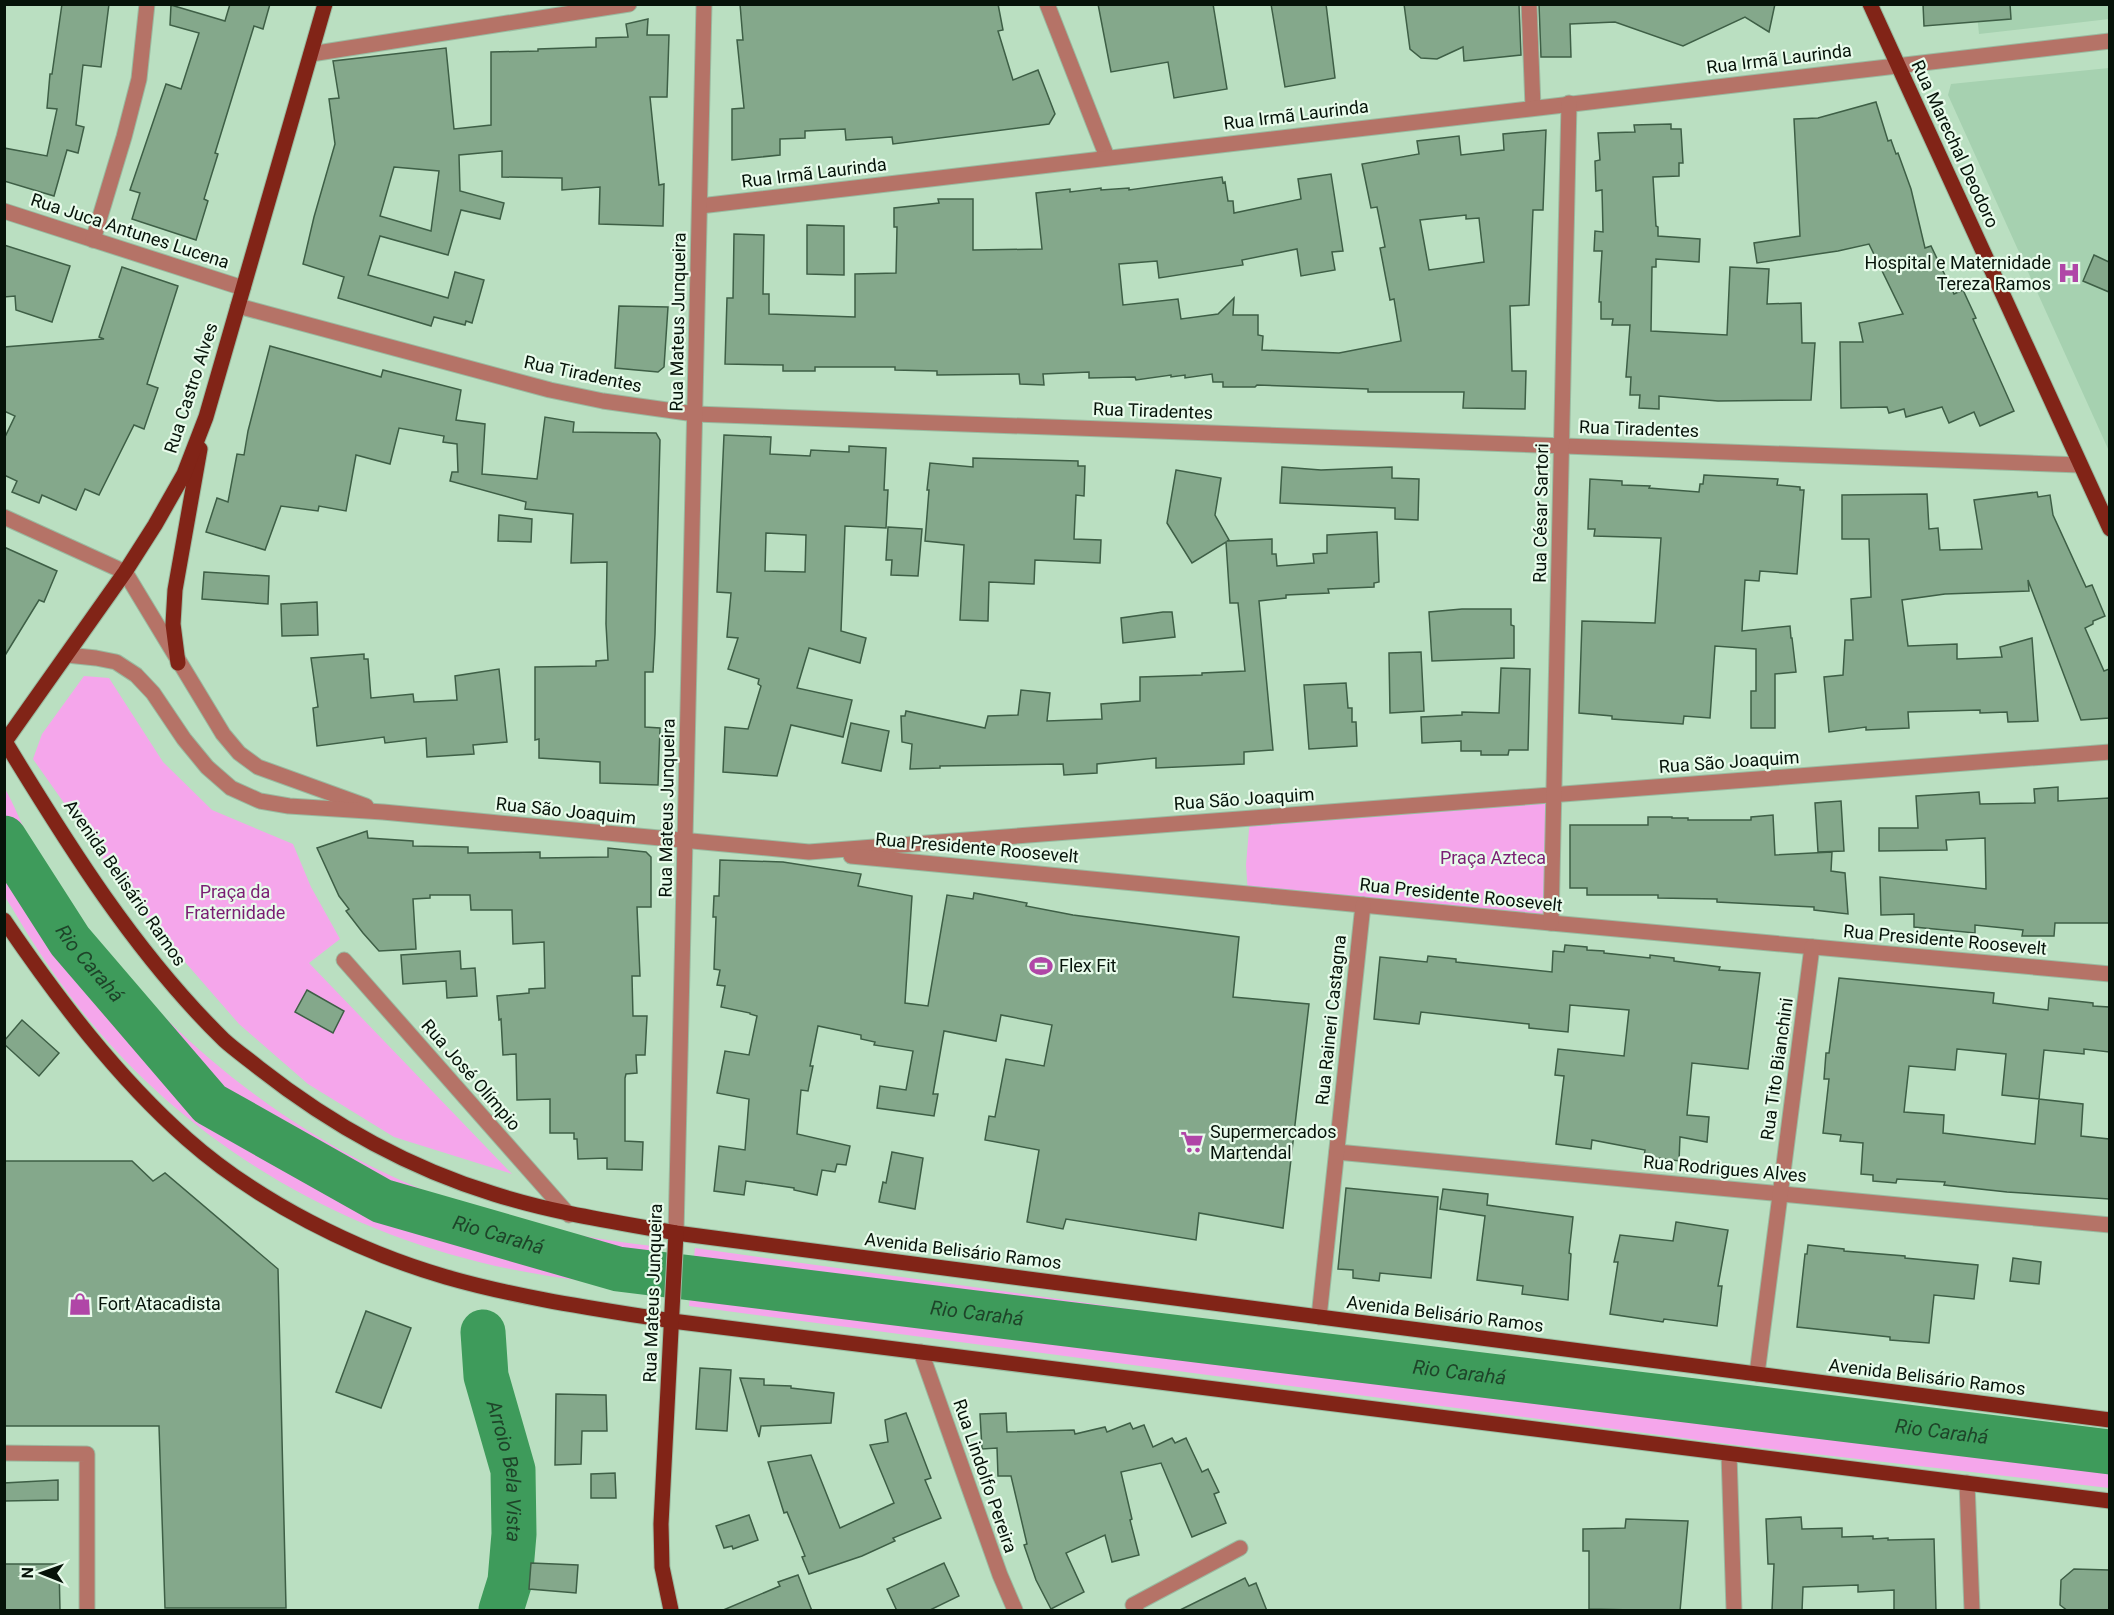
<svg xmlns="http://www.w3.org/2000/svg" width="2114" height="1615" font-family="Roboto,sans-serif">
  <rect width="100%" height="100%" fill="#badfc1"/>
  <g fill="#a6d1b0">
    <path d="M1976 5H2109V19L1979 34Z"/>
    <path d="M2109 68V451L1948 95 1951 84Z"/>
  </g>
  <g fill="#f5a6eb">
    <path d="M84 676 109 678 163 762 212 810 293 844 311 887 340 939 309 963 512 1174 394 1137 308 1084 239 1024 138 908 33 759 42 734Z"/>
    <path d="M5 789C14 804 20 822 29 837 46 866 63 894 83 921 183 1061 336 1170 501 1217 551 1231 601 1240 652 1246L649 1291C593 1282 535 1276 479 1262 317 1222 171 1130 70 996 50 969 32 942 15 913 12 907 6 900 4 893 3 883 4 871 4 862 4 837 4 813 5 789Z"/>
    <path d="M1554 795 1551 923 1248 894 1246 865 1250 818Z"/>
    <path d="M695 1248 1229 1323 2109 1438V1488L1728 1444 689 1306Z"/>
  </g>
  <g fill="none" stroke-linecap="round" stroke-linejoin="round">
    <g stroke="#3e9b5b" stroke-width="45">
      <path id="s1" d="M4 838 70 941 210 1104 382 1201 618 1269 2110 1452"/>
      <path id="s2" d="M483 1332 486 1376 513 1470 514 1534 510 1581 501 1610"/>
    </g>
  </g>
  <g fill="#84a88b" stroke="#3e5f46" stroke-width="1.5" fill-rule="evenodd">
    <path d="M62 4H109L101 67 83 65 76 125 84 127 78 153 67 150 54 196 4 181V148L47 156 57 109 47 108 50 74H52Z"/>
    <path d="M230 4H270L263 29 254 26 215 153 218 154 204 199 208 201 196 240 132 219 140 193 130 190 166 84 181 89 199 33 170 25 171 5 225 21Z"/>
    <path d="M740 4H998L1003 30 998 31 1013 80 1038 70 1055 114 1049 124 893 144 892 137 846 140 845 129 805 131V138L780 139V155L732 160V109L744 108 737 40H743Z"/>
    <path d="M1098 4H1213L1227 89 1174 98 1168 62 1111 72Z"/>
    <path d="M1271 4H1326L1335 78 1285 87Z"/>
    <path d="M1404 4 1519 5 1521 55 1464 61 1463 47 1437 59 1421 58 1410 49Z"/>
    <path d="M1539 4H1775L1769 32 1745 17 1683 46 1615 22 1570 24 1571 57H1541Z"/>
    <path d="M1923 4H2010L2011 19 1924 26Z"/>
    <path d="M648 19 647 35H669L667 97H650L659 185 664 184 663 226 599 224 600 187 562 190V178L502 177V151L459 155 460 191 504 203 500 219 461 210 448 255 380 236 368 275 448 298 455 272 484 280 472 323 466 321 465 325 434 317 431 326 338 298 344 277 303 264 314 217 335 144 329 99 339 98 333 61 446 48 454 129 491 125V52L538 51V49L596 47V38L628 37 626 24ZM394 167 439 171 431 231 380 216Z"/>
    <path d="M1876 102 1888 141 1891 140 1896 154 1898 153 1911 189 1925 248 1931 246 1954 294 1963 290 1976 318 1973 319 2014 411 1980 426 1974 412 1949 423 1942 407 1906 417 1904 409 1889 413 1887 407 1841 408 1840 342H1863L1859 323 1903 314 1869 244 1838 251 1757 263 1754 243 1800 236 1794 119 1818 118Z"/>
    <path d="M1671 124V129H1681L1683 163H1679V176L1653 177 1656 226 1658 227V236L1700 239 1699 262 1656 259V267H1652L1651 331 1727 335 1730 267 1769 269 1767 304 1801 303 1802 343H1815L1811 400 1718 401 1659 396V409L1639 408 1640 395H1630L1631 377H1626L1630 325H1612L1613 319H1601V302H1599L1602 251H1594L1595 231 1603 232 1602 190 1596 191 1595 161 1600 160 1598 133 1635 132 1634 125Z"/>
    <path d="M1546 130 1543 210H1533L1529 305 1510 306 1512 371H1526L1525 409 1463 408 1464 392H1368V389L1257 385 1255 387H1223V382H1213L1212 374 1185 378V375L1171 377V375L1136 380 1135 377 1089 378V372L1043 374 1044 385 1020 384 1019 374 937 375V371L895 370V367H815V371H783V365L725 364 727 298H733L734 234 764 235 763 294H769V314L855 317V274L896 273 897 227H894V208L939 203 938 199H973V250L1042 249 1036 193 1070 189V192L1101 188V190L1129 188V190L1222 177 1223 183 1225 182 1228 201H1233L1234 213 1301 199 1298 179 1331 174 1343 251 1332 252 1335 270 1301 276 1297 249 1242 260 1243 265 1159 278 1157 261 1119 264 1123 305 1178 299 1181 319 1218 314 1234 298 1233 315H1258V335L1263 336 1262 350 1339 353 1401 341 1394 299 1390 300 1380 248 1385 247 1377 207 1371 208 1362 164 1419 154 1417 141 1459 136 1461 155 1504 150 1503 134ZM1466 215V219L1479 218 1484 262 1429 270 1420 220Z"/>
    <path d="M807 225 844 226V275L807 274Z"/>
    <path d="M4 245 70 266 52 322 16 310 15 296 4 297Z"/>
    <path d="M2094 255 2109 262V292L2083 281Z"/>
    <path d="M122 267 178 286 147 384 158 388 144 429 134 425 99 495 85 489 76 510 42 495 39 503 12 492 17 481 4 475V439L15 416 4 411V347L104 339 99 337Z"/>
    <path d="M619 306 668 307 664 367 658 372 615 368Z"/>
    <path d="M270 346 381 377 383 370 461 390 456 420 485 424 482 474 537 479 545 417 574 422 573 432 656 433 660 440 655 634 653 672H645V727L660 728 658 785 600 783V762L539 758V739L535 740V667L596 666V661L608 660 606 624 607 562 571 563 573 514 525 509 526 502 450 481 452 472H458L457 444 443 442 444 436 399 428 390 464 356 455 346 511 319 506 318 511 281 506 265 550 206 532 217 498 228 502 237 454 244 455 248 431Z"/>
    <path d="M724 435 771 437 770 454 810 456 811 450 849 452V446L886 448 884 490H888L886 528 845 526 841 631 866 638 860 663 809 648 797 688 852 700 843 737 791 725 777 776 723 772 725 727 748 729 761 686 758 684 759 679 728 669 738 638 727 637 731 593 717 592ZM766 533 806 535 805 572 765 571Z"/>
    <path d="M973 458 1078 461V466H1085L1084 496 1076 495 1074 539 1101 540 1100 563 1035 560 1034 584 989 582 988 621 960 620 964 545 925 541 929 490H927L930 463 973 467Z"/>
    <path d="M1282 467 1321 470 1392 467V478L1419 479 1418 520 1395 519V508L1280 503Z"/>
    <path d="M1176 470 1221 478 1215 515 1229 540 1227 541 1272 539V554H1276L1277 566 1314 563 1313 554 1327 553V535L1377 532 1379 582 1374 583V587L1328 589 1329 593 1286 595V598L1259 601 1273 750 1244 752V764L1156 768V758L1097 764V773L1064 775 1063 764 940 766V768L910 769 912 744 902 742 901 716H905L906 711 985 728 988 716 1018 715 1021 690 1050 693 1047 721 1102 719 1101 704 1140 701V677L1202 675V673L1245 671 1238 603H1230L1226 542 1192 563 1167 523Z"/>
    <path d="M1704 475 1778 479 1777 485 1800 487V490H1804L1797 574 1760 571 1759 581 1745 580 1742 631 1790 626 1791 638H1792L1796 672 1775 674V728H1751V691H1756V649L1715 646 1710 718 1684 716 1683 724 1612 719V716L1579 713 1582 621 1655 623 1661 538 1594 536 1595 529H1588L1590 479 1622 481V485L1650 486 1649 488 1699 492 1700 484H1703Z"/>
    <path d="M2037 492 2038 497 2050 495 2053 515 2086 587 2092 585 2105 616 2093 621V624L2085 628 2104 671 2109 669V718L2081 720 2028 580 2029 591 1945 594 1902 600 1908 646 1957 644V659L2002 657 2000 647 2032 638 2038 721 2008 722 2007 712 1980 713V710L1908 712 1909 728 1866 730V727L1829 732 1824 677 1843 675 1845 640H1853L1851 599 1871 597 1869 539H1842V495L1927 494 1929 529 1938 528 1940 550 1982 549 1974 500Z"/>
    <path d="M499 515 532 519 531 542 498 541Z"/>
    <path d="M888 527 922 529 918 576 891 575 892 560H886Z"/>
    <path d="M4 547 57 571 44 602 39 600 4 657Z"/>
    <path d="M204 572 269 576 268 604 202 599Z"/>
    <path d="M317 602 318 635 282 636 281 604Z"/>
    <path d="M1462 609H1511V625L1514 626V658L1432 661 1429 612Z"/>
    <path d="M1163 612H1172L1175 637 1123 643 1121 618Z"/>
    <path d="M1421 652 1424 711 1390 713 1389 653Z"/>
    <path d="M364 654V659H368L371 698 413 694 414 702 457 700 455 676 499 669 507 742 473 745 474 754 427 757 426 738 385 743 384 737 317 746 313 708 318 707 311 658Z"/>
    <path d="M1501 668 1530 669 1528 750H1509L1508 755H1481V751H1461V741L1422 743 1421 717 1462 715V712L1499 713Z"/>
    <path d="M1346 683 1348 708H1352V722H1356L1357 746 1309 749 1304 685Z"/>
    <path d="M851 723 889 731 881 771 842 763Z"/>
    <path d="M2058 787V801L2109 798V923H2055L2054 936H2022L2023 930 1975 925V933L1914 927V914L1881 915 1880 877 1986 889 1985 838 1946 840 1947 850 1879 851V828H1918L1916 796 1979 792 1980 804 2035 803 2034 789Z"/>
    <path d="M1841 801 1844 851 1818 852 1815 803Z"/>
    <path d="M1773 815 1775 855 1832 852 1831 871 1845 873 1848 914 1814 910V907L1717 902V899L1658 898V895H1587V888H1570V825H1648V817H1672V818H1688V820H1751V817Z"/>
    <path d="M367 831 368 838 413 841V846L468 847V853L540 852V858L608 857V848L646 852 651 857V907H637L640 976H632L633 1016H647L645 1055H636L637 1073 626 1074 625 1078V1141L643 1142 642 1170 607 1169V1158L578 1159 577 1139H574V1133H550V1099L517 1100 516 1054 503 1055 501 1019 499 1020 497 996 529 993V989L545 988 544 942 513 944 512 910H471L470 895H430V898L413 899 416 949 379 951 363 933 346 911 349 909 339 896 317 848Z"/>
    <path d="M720 860 783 862 861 874 858 886 912 896 905 1003 928 1006 947 895 973 899 974 893 1027 903 1026 906 1073 915 1239 937 1233 997 1309 1004 1283 1228 1199 1213 1196 1240 1066 1219 1063 1229 1027 1222 1039 1150 985 1140 989 1116 995 1117 1006 1059 1044 1066 1052 1025 1001 1015 996 1041 944 1031 933 1094H938L934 1116 877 1108 880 1086 906 1090 913 1051 874 1045 875 1042 861 1039V1035L818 1026 810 1066H813L808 1091 801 1090 797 1134 850 1146 846 1165 837 1164 835 1172 822 1170 817 1195 794 1190V1188L746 1181 744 1195 714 1191 719 1146 745 1150 749 1099 717 1093 725 1051 749 1055 757 1016 750 1014V1013L721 1007 725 986 717 985 720 970 714 969 716 917H713L714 896H719Z"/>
    <path d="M1565 945 1587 947V950L1604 951V953L1650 958V955L1674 958V961L1720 967 1719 970 1760 973 1748 1069 1692 1063 1687 1115 1709 1117 1707 1142 1680 1137 1679 1161 1644 1156 1645 1150 1592 1140 1591 1149 1556 1144 1564 1076 1555 1075 1558 1049 1624 1056 1629 1010 1570 1005 1568 1032 1529 1028V1024L1421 1012 1419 1024 1374 1019 1380 957 1427 962 1428 956 1456 959V962L1552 972 1553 951 1564 952Z"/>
    <path d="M460 951 461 969 475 968 477 996 447 998 446 981 403 984 401 955Z"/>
    <path d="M1839 978 1994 993 1993 1003 2048 1010 2049 998 2093 1003V1006L2109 1007V1052L2084 1049V1054L2044 1050 2039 1099 2083 1104 2081 1136 2109 1139V1199L2007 1192 1944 1185 1945 1182 1897 1179 1896 1183 1873 1181V1175L1861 1174 1863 1143 1840 1141 1841 1135 1823 1133 1829 1079H1824L1826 1053H1829ZM1957 1049 2006 1054 2002 1095 2039 1099 2035 1144 1943 1133 1944 1115 1904 1112 1909 1066 1955 1070Z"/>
    <path d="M307 990 344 1011 333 1033 295 1012Z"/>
    <path d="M22 1020 59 1053 39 1076 4 1044V1041Z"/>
    <path d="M892 1152 923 1158 915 1209 879 1202 883 1182 886 1183Z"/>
    <path d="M4 1161H132L153 1181 165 1173 278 1269 286 1608H165L159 1426H4Z"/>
    <path d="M1346 1188 1438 1197 1431 1278 1380 1273 1379 1281 1353 1278V1270L1338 1269Z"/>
    <path d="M1443 1189 1488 1194 1487 1205 1573 1217 1569 1253 1571 1254 1568 1300 1522 1294 1523 1286 1477 1280 1485 1216 1440 1209Z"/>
    <path d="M1676 1222 1728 1230 1718 1286H1722L1717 1326 1664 1319 1663 1322 1610 1314 1618 1262H1614L1620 1235 1673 1241Z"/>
    <path d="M1808 1245 1844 1249V1251L1905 1256V1258L1978 1265 1974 1299 1934 1295 1929 1343 1890 1340V1337L1797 1327 1805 1254H1807Z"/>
    <path d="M2013 1258 2041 1262 2039 1284 2010 1281Z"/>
    <path d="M366 1311 411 1328 381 1408 336 1392Z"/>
    <path d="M700 1368 731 1370 727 1431 696 1429Z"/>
    <path d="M740 1378 764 1379V1385L791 1386V1388L834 1393 831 1423 761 1426 759 1437Z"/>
    <path d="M556 1394 606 1395 607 1431H582L581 1464 555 1465Z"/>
    <path d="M906 1413 931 1478 925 1480 941 1518 893 1538 895 1541 862 1556 809 1574 802 1557 805 1556 787 1512 784 1513 768 1462 811 1455 840 1528 894 1503 870 1445 888 1442 885 1420Z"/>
    <path d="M1006 1413 1007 1432 1074 1430 1075 1434 1105 1427 1107 1432 1130 1423 1133 1429 1144 1425 1153 1447 1172 1438 1175 1443 1186 1438 1202 1472 1208 1469 1219 1492 1214 1494 1226 1523 1192 1537 1161 1463 1121 1472 1132 1519 1130 1520 1139 1555 1112 1562 1105 1535 1066 1553 1084 1592 1051 1609 1036 1580 1024 1545 1027 1544 1011 1476H998L997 1448 982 1449 980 1414Z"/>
    <path d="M615 1473 616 1498H591V1474Z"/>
    <path d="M58 1480V1500L4 1501V1483Z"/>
    <path d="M749 1515 758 1540 733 1549 732 1546 724 1548 716 1526Z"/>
    <path d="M1801 1517 1802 1529 1842 1528V1537L1873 1536V1539L1888 1538V1540L1934 1539 1936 1611H1894V1590L1858 1592V1585L1803 1587 1802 1611H1772L1774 1564H1768L1766 1519Z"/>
    <path d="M1626 1519 1688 1521 1680 1611 1589 1609V1551H1583V1529L1625 1528Z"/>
    <path d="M531 1563 578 1565 576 1593 529 1589Z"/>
    <path d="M944 1563 959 1596 928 1611H897L887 1589Z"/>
    <path d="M4 1564H59L60 1611H4Z"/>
    <path d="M2074 1569 2109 1570V1611H2068L2060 1605 2061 1580Z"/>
    <path d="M798 1575 812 1611H721L780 1586 778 1582Z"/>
    <path d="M1245 1578 1249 1586 1256 1583 1267 1611H1178Z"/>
  </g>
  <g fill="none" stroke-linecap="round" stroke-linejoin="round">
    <g stroke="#9abaa0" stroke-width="17">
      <g id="minor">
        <path d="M1047 4 1107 157"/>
        <path d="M1529 4 1533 107"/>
        <path d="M311 54 629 4"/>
        <path d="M700 206 2110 41"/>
        <path d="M4 211 243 288"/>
        <path d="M93 240 124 137 139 79 147 4"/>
        <path d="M238 306 550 390 603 401 695 414 2080 465"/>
        <path d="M4 517 125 572 223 734 239 753 258 767 366 806"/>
        <path d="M67 655 96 658 116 662 136 675 153 693 184 739 207 767 231 788 260 801 289 806 383 812 809 852 2110 752"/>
        <path d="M851 856 1551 923 2110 974"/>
        <path d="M1551 923 1569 103"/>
        <path d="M344 960 569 1215"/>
        <path d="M1337 1152 2110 1225"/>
        <path d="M676 1233 704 4"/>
        <path d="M1319 1317 1363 905"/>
        <path d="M921 1352 1000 1575 1015 1610"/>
        <path d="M1757 1374 1812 947"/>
        <path d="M4 1453 87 1454V1610"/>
        <path d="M1729 1454 1734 1610"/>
        <path d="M1967 1483 1972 1610"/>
        <path d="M1136 1610 1133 1605 1240 1548"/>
      </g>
    </g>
    <g stroke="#9abaa0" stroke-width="17">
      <g id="major">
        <path d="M1870 4 2110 529"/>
        <path d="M178 663 173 624 175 590 200 449"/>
        <path d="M4 740C68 845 135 953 224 1040 235 1050 248 1059 259 1068 329 1123 409 1168 494 1194 554 1213 615 1222 676 1233L2110 1420"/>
        <path d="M4 743 125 572 155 525 184 474 206 417 325 4"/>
        <path d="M4 920C58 999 116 1076 187 1139 257 1201 356 1251 446 1277 519 1298 597 1309 672 1321L2110 1501"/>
        <path d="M671 1610 662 1567 661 1524 676 1233"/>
      </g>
    </g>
    <use href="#minor" stroke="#b57367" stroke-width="15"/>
    <use href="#major" stroke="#812417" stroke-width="15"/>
  </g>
  <defs>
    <g id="hospital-bare" transform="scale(1.8)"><path d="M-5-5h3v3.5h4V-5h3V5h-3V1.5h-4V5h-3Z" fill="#b046a7" stroke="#e8fbeb" stroke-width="2.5" paint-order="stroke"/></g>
    <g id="stadium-bare" transform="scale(1.8)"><path d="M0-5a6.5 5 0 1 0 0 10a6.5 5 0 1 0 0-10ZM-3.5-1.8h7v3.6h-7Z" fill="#b046a7" stroke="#e8fbeb" stroke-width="2.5" paint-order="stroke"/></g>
    <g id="supermarket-bare" transform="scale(1.8)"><path d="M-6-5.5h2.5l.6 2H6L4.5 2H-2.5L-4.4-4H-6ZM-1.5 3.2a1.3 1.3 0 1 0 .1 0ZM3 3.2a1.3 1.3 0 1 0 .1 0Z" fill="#b046a7" stroke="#e8fbeb" stroke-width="2.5" paint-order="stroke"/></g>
    <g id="shop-bare" transform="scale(1.8)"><path d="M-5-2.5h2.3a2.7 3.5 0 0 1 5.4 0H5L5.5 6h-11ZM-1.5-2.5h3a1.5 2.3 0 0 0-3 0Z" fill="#b046a7" stroke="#e8fbeb" stroke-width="2.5" paint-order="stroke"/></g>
  </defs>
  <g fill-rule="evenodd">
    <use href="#hospital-bare" x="2069" y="273"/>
    <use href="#stadium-bare" x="1041" y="966"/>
    <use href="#supermarket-bare" x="1192" y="1142"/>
    <use href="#shop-bare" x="80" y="1304"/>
  </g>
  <g text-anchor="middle" stroke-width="4.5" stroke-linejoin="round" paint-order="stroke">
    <g font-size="18" fill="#061309" stroke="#e8fbeb">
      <text transform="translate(1779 59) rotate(-7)" y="6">Rua Irmã Laurinda</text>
      <text transform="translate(1296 115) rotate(-7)" y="6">Rua Irmã Laurinda</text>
      <text transform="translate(1955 144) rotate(65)" y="6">Rua Marechal Deodoro</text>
      <text transform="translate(814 173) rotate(-7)" y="6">Rua Irmã Laurinda</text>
      <text transform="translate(130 231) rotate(18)" y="6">Rua Juca Antunes Lucena</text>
      <text transform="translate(678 322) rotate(-89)" y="6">Rua Mateus Junqueira</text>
      <text transform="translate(583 374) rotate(12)" y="6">Rua Tiradentes</text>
      <text transform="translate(191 388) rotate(-72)" y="6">Rua Castro Alves</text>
      <text transform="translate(1153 411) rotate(2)" y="6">Rua Tiradentes</text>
      <text transform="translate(1639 429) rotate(2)" y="6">Rua Tiradentes</text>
      <text transform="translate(1541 513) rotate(-89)" y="6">Rua César Sartori</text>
      <text transform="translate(1729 762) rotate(-4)" y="6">Rua São Joaquim</text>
      <text transform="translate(1244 799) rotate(-4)" y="6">Rua São Joaquim</text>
      <text transform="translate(667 808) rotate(-89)" y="6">Rua Mateus Junqueira</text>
      <text transform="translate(566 811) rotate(6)" y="6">Rua São Joaquim</text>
      <text transform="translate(977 848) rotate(5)" y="6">Rua Presidente Roosevelt</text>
      <text transform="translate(125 883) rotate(55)" y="6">Avenida Belisário Ramos</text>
      <text transform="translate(1461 895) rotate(6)" y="6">Rua Presidente Roosevelt</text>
      <text transform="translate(1945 940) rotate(5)" y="6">Rua Presidente Roosevelt</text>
      <text transform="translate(1331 1020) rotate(-84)" y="6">Rua Raineri Castagna</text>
      <text transform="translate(1777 1069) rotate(-82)" y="6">Rua Tito Bianchini</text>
      <text transform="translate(471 1075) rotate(49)" y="6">Rua José Olímpio</text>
      <text transform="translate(1725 1169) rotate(5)" y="6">Rua Rodrigues Alves</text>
      <text transform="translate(963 1251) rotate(7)" y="6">Avenida Belisário Ramos</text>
      <text transform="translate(653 1293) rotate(-88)" y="6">Rua Mateus Junqueira</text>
      <text transform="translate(1445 1314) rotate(7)" y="6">Avenida Belisário Ramos</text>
      <text transform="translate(1927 1377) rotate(7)" y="6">Avenida Belisário Ramos</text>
      <text transform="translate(985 1476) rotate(71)" y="6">Rua Lindolfo Pereira</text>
    </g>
    <g font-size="18" fill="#061309" stroke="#e8fbeb" text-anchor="start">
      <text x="2051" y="269" text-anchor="end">Hospital e Maternidade<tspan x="2051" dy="21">Tereza Ramos</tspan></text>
      <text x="1059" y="972">Flex Fit</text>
      <text x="1210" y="1138">Supermercados<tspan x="1210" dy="21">Martendal</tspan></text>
      <text x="98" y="1310">Fort Atacadista</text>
    </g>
    <g font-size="18" fill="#7a1d73" stroke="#e8fbeb">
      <text x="1493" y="864">Praça Azteca</text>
      <text x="235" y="898">Praça da<tspan x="235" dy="21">Fraternidade</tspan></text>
    </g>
    <g font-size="20" font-style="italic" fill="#1e4429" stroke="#e8fbeb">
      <text dy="7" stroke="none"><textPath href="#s1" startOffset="152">Rio Carahá</textPath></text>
      <text dy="7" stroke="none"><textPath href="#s1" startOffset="656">Rio Carahá</textPath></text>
      <text dy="7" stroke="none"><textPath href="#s1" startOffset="1142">Rio Carahá</textPath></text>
      <text dy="7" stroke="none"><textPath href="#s1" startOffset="1628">Rio Carahá</textPath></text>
      <text dy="7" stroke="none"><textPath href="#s1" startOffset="2114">Rio Carahá</textPath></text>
      <text dy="7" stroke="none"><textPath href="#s2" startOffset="142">Arroio Bela Vista</textPath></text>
    </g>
  </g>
  <rect width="2114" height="1615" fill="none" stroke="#061309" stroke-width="12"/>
  <g transform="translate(42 1573) rotate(271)" stroke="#e8fbeb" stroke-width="4.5" paint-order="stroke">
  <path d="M0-4.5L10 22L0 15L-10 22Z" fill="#061309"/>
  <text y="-9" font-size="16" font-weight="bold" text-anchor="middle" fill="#061309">N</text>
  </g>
</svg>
